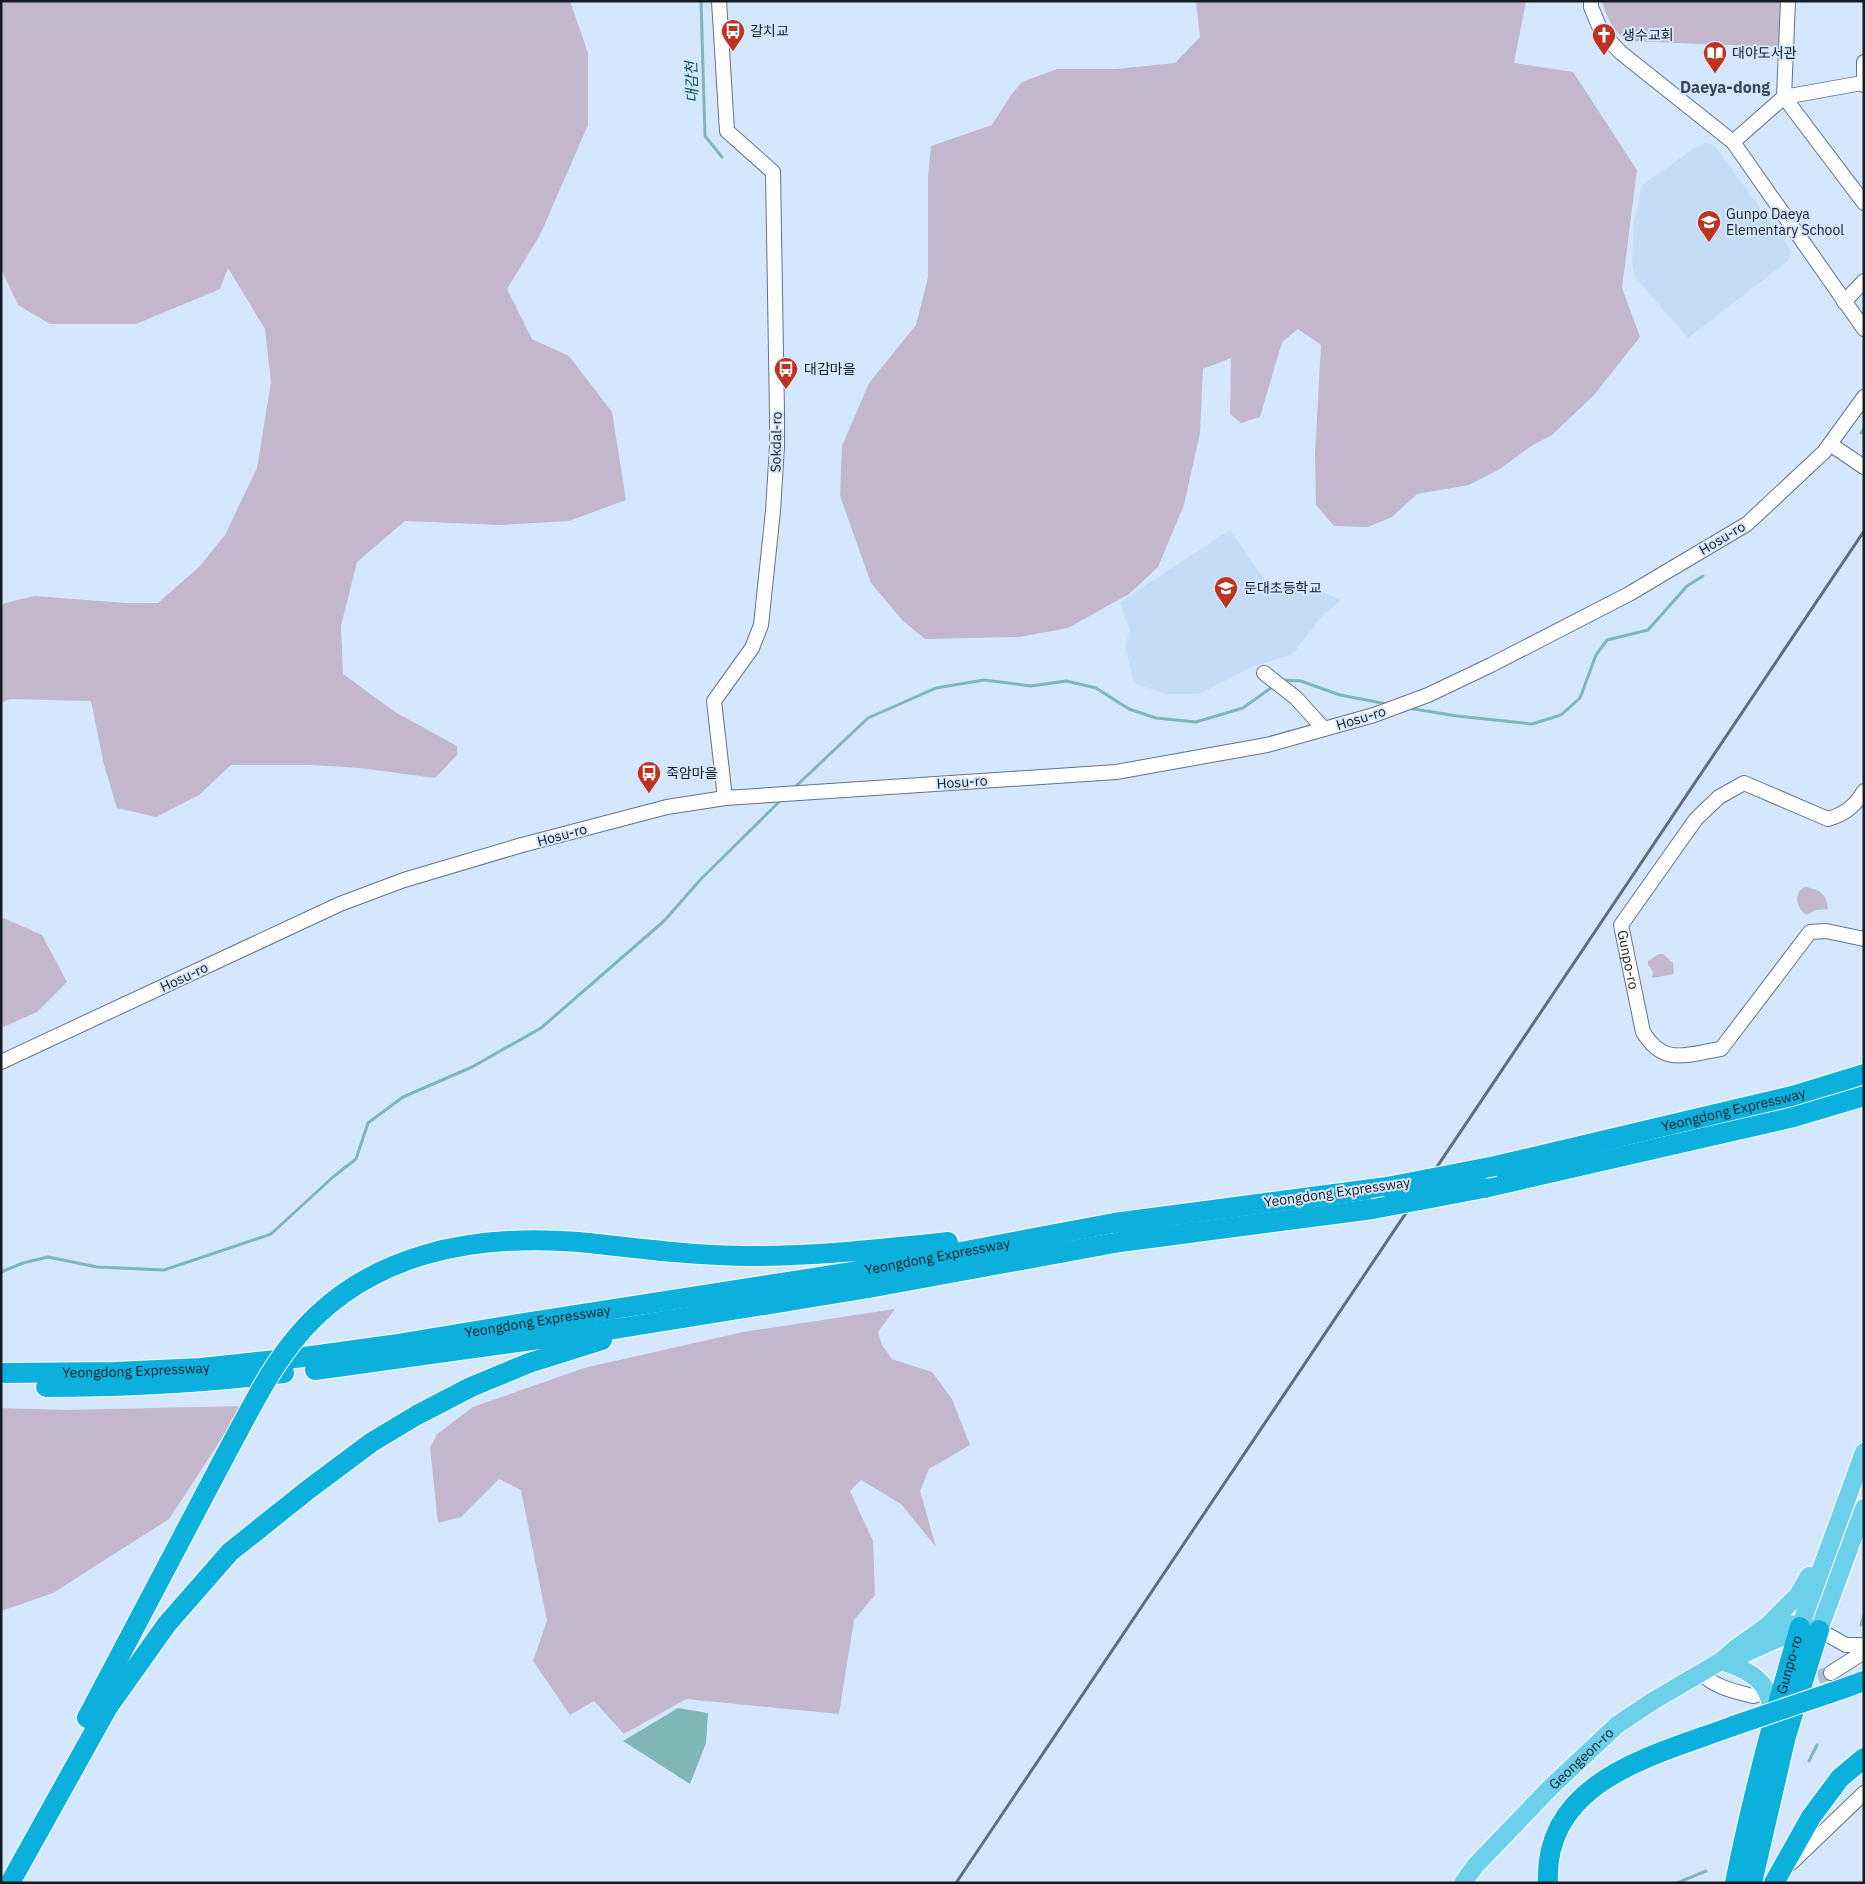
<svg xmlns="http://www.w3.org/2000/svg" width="1865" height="1884" font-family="'IBM Plex Sans','Noto Sans KR',sans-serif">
  <rect width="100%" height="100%" fill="#d5e7fc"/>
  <g fill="#c5dcf7">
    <path d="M1705 143 1714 145 1791 250 1789 260 1688 338 1635 277 1632 261 1634 221 1642 185 1693 149Z"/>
    <path d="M1230 530 1275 595 1314 588 1341 600 1322 616 1293 654 1252 667 1199 694H1166L1134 683 1125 645 1130 631 1120 602Z"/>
  </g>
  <g fill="#c3b7ce">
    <path d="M1 1H570L588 53V125L540 235 507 289 532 339 569 356 612 412 626 500 569 521 500 525 405 521 357 562 341 626 343 674 395 712 457 746V755L435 778 360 768 311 765H231L199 795 156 817 117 808 104 765 91 701 10 699 1 703V606L5 603 34 596 126 603H158L199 567 225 535 257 468 271 382 265 329 228 268 220 289 136 324H50L18 305 1 269Z"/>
    <path d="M1196 1H1526L1514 63 1573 72 1637 170 1622 288 1640 337 1594 395 1552 435 1533 445 1498 470 1469 485 1417 494 1392 517 1368 527 1334 526 1316 505 1315 455 1321 345 1298 329 1282 342 1260 417 1241 423 1230 414 1231 358 1203 369 1200 433 1184 505 1158 567 1129 594 1068 628 1019 637 925 639 903 621 871 583 840 496 842 446 869 383 916 325 928 277V177L931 146 992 125 1011 95 1022 82 1057 69H1116L1175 63 1200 37Z"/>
    <path d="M1602 1 1782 2 1779 47 1626 41C1613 30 1607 18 1602 1Z"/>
    <path d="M1805 887C1818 888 1828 895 1828 909L1816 910 1806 915C1798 908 1794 899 1800 890Z"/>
    <path d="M1 917 42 935 67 982 37 1012 1 1028Z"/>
    <path d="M1659 954H1663L1673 963 1674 974 1652 978 1653 971 1648 965V961Z"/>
    <path d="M895 1309 878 1332 882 1345 892 1359 932 1372 952 1399 970 1445 929 1469 920 1491 936 1547 901 1504 861 1480 850 1491 873 1541 875 1595 854 1620 839 1714 686 1699 624 1734 594 1701 570 1715 533 1661 547 1621 521 1490 499 1479 461 1517 438 1523 430 1448 437 1434 473 1407 584 1368 743 1332Z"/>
    <path d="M243 1406 169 1519 53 1593 1 1611V1408L64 1410Z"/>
  </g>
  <path fill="#81b6b7" d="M678 1708 708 1713 706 1743 690 1784 623 1741Z"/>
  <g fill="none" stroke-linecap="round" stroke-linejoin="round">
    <g stroke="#81b6b7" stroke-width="3">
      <path d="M701 1 705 136 722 157"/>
      <path d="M1861 433 1864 429"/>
      <path d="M1282 680 1301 681 1340 695 1387 704"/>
      <path d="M1408 708 1457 716 1532 724 1561 715 1580 698 1596 655 1607 640 1648 630 1687 586 1703 576"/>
      <path d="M794 788 868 718 936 688 984 680 1031 686 1066 681 1096 688 1129 709 1156 718 1196 722 1243 708 1275 685"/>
      <path d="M1 1272 23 1263 48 1257 97 1267 164 1270 271 1234 333 1177 356 1159 368 1123 403 1097 472 1067 541 1028 664 921 701 879 782 799"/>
      <path d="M1861 1625 1864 1615"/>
      <path d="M1809 1761 1817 1745"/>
      <path d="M1677 1883 1706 1871"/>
    </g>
    <path stroke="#afbed1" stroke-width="14" stroke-dasharray="14 7" stroke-linecap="butt" d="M1798 1683 1831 1673"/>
    <g stroke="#637285" stroke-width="16">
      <g id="minor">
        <path d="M719 1 727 131 773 172 777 414V446L773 511 761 625 752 648 714 701 725 798"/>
        <path d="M1591 1V7L1601 31 1620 52 1733 142 1864 329"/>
        <path d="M1864 62V85"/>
        <path d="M1862 83 1784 97 1864 203"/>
        <path d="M1733 142 1784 97 1788 1"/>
        <path d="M1844 302 1864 281"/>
        <path d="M1830 444 1864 467"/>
        <path d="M1264 673 1296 698 1324 729"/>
        <path id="s1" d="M1864 791C1855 806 1845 814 1828 819L1744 783 1719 797 1696 819 1621 925 1643 1032C1664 1067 1687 1054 1721 1049L1810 932 1826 931 1864 939"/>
        <path d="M1 1062 340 904 404 880 522 845 667 807 725 798 1116 772 1267 745 1374 715 1428 695 1491 665 1629 594 1747 524 1824 452 1864 397"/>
        <path d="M1819 1630 1846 1645H1864"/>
        <path d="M1701 1673C1716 1688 1734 1691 1753 1696L1757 1695"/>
        <path d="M1831 1673 1864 1652"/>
        <path d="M1790 1864 1864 1793"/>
      </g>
    </g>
    <g stroke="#fff" stroke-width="20">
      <g id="major">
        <path d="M1800 1627 1864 1452"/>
        <path d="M1765 1628 1798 1595 1809 1576"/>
        <path d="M1732 1659 1784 1636 1800 1627"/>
        <path d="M1721 1661C1742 1668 1765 1677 1770 1701 1771 1707 1770 1715 1770 1721"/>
        <path id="s2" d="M1463 1883 1475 1866 1552 1786 1617 1725 1653 1701 1721 1661 1736 1648 1764 1628 1779 1624H1791L1800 1627 1819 1630 1864 1508"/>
      </g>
    </g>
    <g stroke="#fff" stroke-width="22">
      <g id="highway">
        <path id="s3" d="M1495 1166 1792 1096 1864 1074"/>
        <path d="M1484 1188 1794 1117 1864 1096"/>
        <path d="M589 1243C643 1249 697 1256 751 1256 817 1256 883 1249 948 1242"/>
        <path d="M315 1370 621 1328 869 1288 1120 1242 1373 1209"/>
        <path id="s4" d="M1 1373 114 1372 201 1368 304 1357 391 1345 530 1322 865 1270 1114 1223 1387 1187"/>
        <path d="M46 1387C126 1387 204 1383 284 1373"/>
        <path d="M1842 1689 1864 1681"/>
        <path d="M87 1718 226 1454"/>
        <path d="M10 1883 108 1707 167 1624 230 1552 309 1489 372 1442 417 1415 471 1387 529 1363 602 1340"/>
        <path d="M1548 1883C1543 1779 1657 1755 1733 1726"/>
        <path id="s5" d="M1735 1883C1752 1796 1775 1712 1800 1627"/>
        <path d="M1752 1883 1786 1736 1819 1630"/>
        <path d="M1774 1883 1811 1817 1840 1778 1864 1758"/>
      </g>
    </g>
    <use href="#minor" stroke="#fff" stroke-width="14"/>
    <use href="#major" stroke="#6dd0eb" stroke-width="18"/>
    <use href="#highway" stroke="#0cb0dd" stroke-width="20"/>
    <path stroke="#626e7a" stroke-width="3" d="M956 1883 1864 531"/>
    <g stroke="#fff" stroke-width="22" stroke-linecap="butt">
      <g id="highway-bridge">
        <path d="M1387 1187 1495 1166"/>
        <path d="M1373 1209 1484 1188"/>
        <path d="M226 1454C246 1418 265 1377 291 1344 363 1251 478 1232 589 1243"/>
        <path d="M1733 1726 1842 1689"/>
      </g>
    </g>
    <use href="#highway-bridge" stroke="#0cb0dd" stroke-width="20"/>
  </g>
  <defs>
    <g id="bus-pin" transform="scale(1.25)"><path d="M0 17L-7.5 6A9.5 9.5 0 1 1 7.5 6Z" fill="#be321f" stroke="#d5e7fc"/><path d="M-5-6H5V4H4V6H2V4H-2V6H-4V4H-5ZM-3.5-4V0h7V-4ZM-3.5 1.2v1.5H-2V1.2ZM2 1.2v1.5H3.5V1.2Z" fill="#fff"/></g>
    <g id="church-pin" transform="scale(1.25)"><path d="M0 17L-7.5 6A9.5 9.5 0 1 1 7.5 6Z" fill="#be321f" stroke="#d5e7fc"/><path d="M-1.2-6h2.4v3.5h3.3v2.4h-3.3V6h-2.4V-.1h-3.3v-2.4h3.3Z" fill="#fff"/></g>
    <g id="library-pin" transform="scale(1.25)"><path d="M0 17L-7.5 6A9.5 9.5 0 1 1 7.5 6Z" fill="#be321f" stroke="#d5e7fc"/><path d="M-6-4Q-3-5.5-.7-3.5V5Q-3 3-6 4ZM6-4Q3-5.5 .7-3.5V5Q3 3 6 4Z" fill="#fff"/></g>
    <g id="school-pin" transform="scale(1.25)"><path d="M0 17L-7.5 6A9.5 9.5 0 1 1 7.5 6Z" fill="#be321f" stroke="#d5e7fc"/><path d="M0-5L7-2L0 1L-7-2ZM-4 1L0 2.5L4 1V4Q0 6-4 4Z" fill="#fff"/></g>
  </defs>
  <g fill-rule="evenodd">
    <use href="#bus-pin" x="733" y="31"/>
    <use href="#church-pin" x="1604" y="35"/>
    <use href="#library-pin" x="1715" y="53"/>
    <use href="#school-pin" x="1709" y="222"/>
    <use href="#bus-pin" x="786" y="369"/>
    <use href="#school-pin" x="1226" y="588"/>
    <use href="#bus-pin" x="649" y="773"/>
  </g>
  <g text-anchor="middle" stroke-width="4" stroke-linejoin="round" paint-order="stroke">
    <g font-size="14" fill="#151c23" stroke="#d5e7fc" text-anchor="start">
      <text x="750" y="36">갈치교</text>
      <text x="1622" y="40">생수교회</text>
      <text x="1732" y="58">대야도서관</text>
      <text x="1726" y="219">Gunpo Daeya<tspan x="1726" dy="16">Elementary School</tspan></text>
      <text x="804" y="374">대감마을</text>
      <text x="1244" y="593">둔대초등학교</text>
      <text x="666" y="778">죽암마을</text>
    </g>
    <g font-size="14" fill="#151c23" stroke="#d5e7fc">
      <text transform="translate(776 442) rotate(-89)" y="5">Sokdal-ro</text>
      <text transform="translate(1722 538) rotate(-31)" y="5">Hosu-ro</text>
      <text transform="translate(1361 718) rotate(-17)" y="5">Hosu-ro</text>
      <text transform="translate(962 782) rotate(-4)" y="5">Hosu-ro</text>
      <text transform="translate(562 835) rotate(-15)" y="5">Hosu-ro</text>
      <text dy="5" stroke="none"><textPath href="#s1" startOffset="364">Gunpo-ro</textPath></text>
      <text transform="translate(184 977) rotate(-25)" y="5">Hosu-ro</text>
      <text dy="5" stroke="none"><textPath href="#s3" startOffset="245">Yeongdong Expressway</textPath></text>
      <text transform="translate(1337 1192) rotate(-8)" y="5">Yeongdong Expressway</text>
      <text dy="5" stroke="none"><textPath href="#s4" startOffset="945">Yeongdong Expressway</textPath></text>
      <text dy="5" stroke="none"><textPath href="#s4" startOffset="540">Yeongdong Expressway</textPath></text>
      <text dy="5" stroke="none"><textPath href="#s4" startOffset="135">Yeongdong Expressway</textPath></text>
      <text dy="5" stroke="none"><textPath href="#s5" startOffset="225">Gunpo-ro</textPath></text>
      <text dy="5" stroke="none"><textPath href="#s2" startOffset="172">Geongeon-ro</textPath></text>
    </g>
    <g font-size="15" font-style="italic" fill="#005254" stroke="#d5e7fc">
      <text transform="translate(692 82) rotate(-92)" y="5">대감천</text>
    </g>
    <g font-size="16" font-weight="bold" fill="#384657" stroke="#d5e7fc">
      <text x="1725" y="93">Daeya-dong</text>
    </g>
  </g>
  <rect width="1865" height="1884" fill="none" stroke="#151c23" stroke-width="5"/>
</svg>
